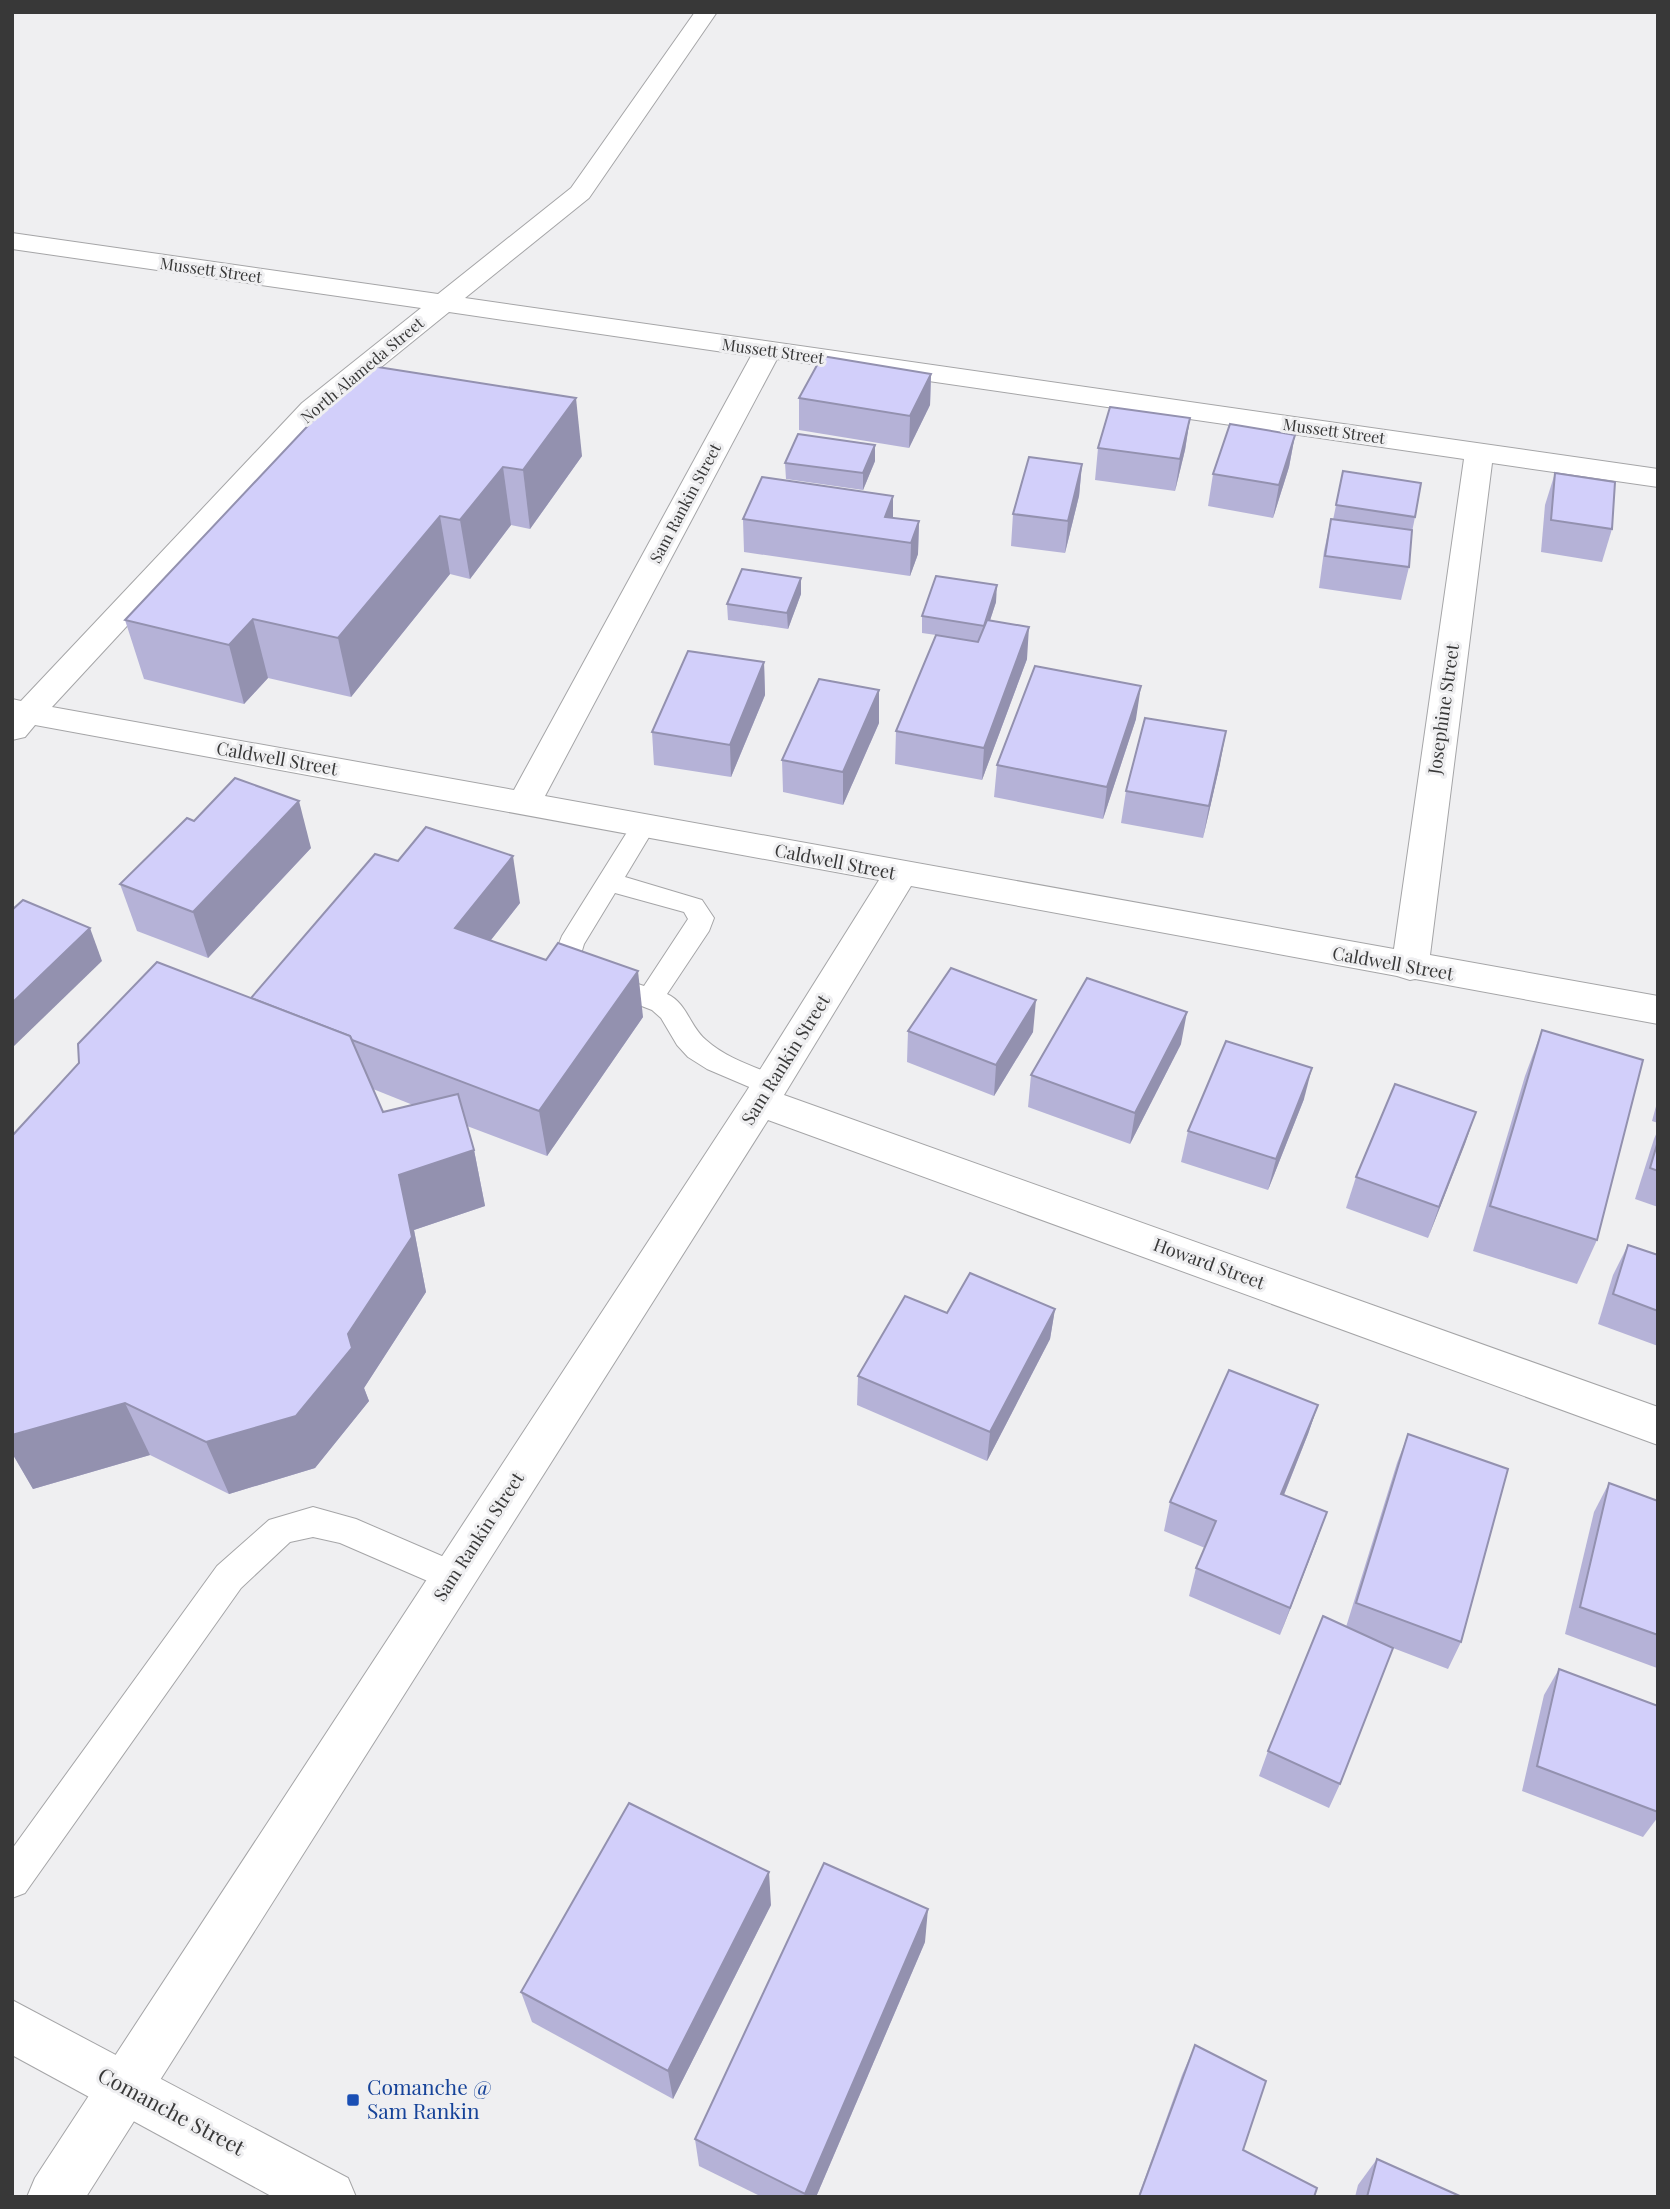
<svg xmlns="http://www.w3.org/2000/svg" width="1670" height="2209" font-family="'Playfair Display',serif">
  <rect width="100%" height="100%" fill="#efeff1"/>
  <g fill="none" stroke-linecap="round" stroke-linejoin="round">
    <g stroke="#a5a5a7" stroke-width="2">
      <g id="service">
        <path d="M643 818 652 821 655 827 625 877 702 900 714 918 709 931 667 994C687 1003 690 1027 706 1040 727 1059 756 1067 781 1078L785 1085 781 1092 771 1096 761 1092 707 1069 688 1057 677 1045 661 1018 652 1010 577 981 566 973 554 956 562 936 634 821ZM615 893 684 912 688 919 644 986 607 974 581 954 584 944Z"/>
        <path d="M313 1507 356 1519 465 1566 470 1577 465 1588 453 1592 340 1543 313 1537 290 1542 241 1588 25 1893 12 1898V1849L217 1566 269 1520Z"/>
      </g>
    </g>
    <g stroke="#a5a5a7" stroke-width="2">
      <path id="minor" d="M695 12H717L589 198 465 298 1658 469V487L1492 463 1430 955 1658 996V1024L1415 979 1410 980 1397 976 911 886 784 1095 1658 1407V1445L768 1120 86 2197H27L35 2178 746 1092 879 880 35 725 25 737 12 740V699L21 701 302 403 421 308 12 249V233L438 294 571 188ZM449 312 751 356 514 790 52 707 322 415ZM777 359 1464 459 1394 949 545 796Z"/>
    </g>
    <g stroke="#a5a5a7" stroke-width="2">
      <path id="tertiary" d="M12 2000 348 2178 356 2197H273L12 2055Z"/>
    </g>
    <use href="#service" fill="#fff" fill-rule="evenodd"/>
    <use href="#minor" fill="#fff" fill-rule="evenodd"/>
    <use href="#tertiary" fill="#fff" fill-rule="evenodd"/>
  </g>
  <g fill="#b5b2d7" fill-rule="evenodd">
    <path d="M365 365 582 456 530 529 511 525 470 579 450 574 351 697 268 678 244 704 144 679 125 620Z"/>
    <path d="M931 374 930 405 909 448 799 430V398Z"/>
    <path d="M1190 418 1185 450 1175 491 1095 480 1098 448Z"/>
    <path d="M1295 435 1289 467 1273 518 1208 506 1213 474Z"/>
    <path d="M875 445V461L863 490 786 479 785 463Z"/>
    <path d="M1082 464 1079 496 1065 553 1011 546 1013 514Z"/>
    <path d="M1343 471 1415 517 1412 532 1409 567 1401 600 1319 588 1324 551 1331 519 1333 520Z"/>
    <path d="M1555 473 1612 529 1602 562 1541 552 1545 505Z"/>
    <path d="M893 518 919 521 918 554 910 576 744 552 743 519Z"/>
    <path d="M801 594 788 629 728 620 727 604Z"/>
    <path d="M996 602 990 620 1027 659 982 780 895 764 896 731 936 635 922 633V616Z"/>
    <path d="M764 662 765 695 731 777 654 765 652 732Z"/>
    <path d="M1136 719 1103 819 994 797 997 765Z"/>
    <path d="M879 723 843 805 783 792 782 760Z"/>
    <path d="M1220 764 1203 838 1121 823 1126 791Z"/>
    <path d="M311 848 208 958 137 931 120 884Z"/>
    <path d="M520 903 491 940 643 1017 547 1156 467 1126 474 1150 485 1206 414 1230 426 1292 364 1388 369 1401 315 1468 229 1494 150 1455 33 1489 12 1453V1136L251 998ZM373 1089 413 1105 383 1112Z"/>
    <path d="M1542 1030 1597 1240 1577 1284 1473 1251 1525 1076Z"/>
    <path d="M908 1031 1033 1032 994 1096 907 1062Z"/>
    <path d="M1181 1044 1130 1144 1028 1107 1031 1075Z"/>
    <path d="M1304 1099 1268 1190 1181 1162 1188 1131Z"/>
    <path d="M1658 1099V1123L1652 1121Z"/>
    <path d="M1476 1112 1428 1238 1346 1208 1356 1177Z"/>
    <path d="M1658 1130V1207L1635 1199 1654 1139Z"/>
    <path d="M1628 1245 1658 1255V1346L1598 1324 1613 1275Z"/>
    <path d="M1055 1309 1050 1339 987 1461 857 1405 858 1376 947 1313Z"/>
    <path d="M1318 1405 1308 1434 1284 1495 1317 1540 1280 1635 1189 1596 1196 1568 1205 1548 1164 1531 1170 1502Z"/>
    <path d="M1408 1434 1461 1642 1448 1669 1393 1648 1340 1784 1329 1808 1259 1776 1268 1751 1346 1627 1397 1463Z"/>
    <path d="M1609 1483 1658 1501V1666L1657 1668 1565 1634 1594 1512Z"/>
    <path d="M1559 1669 1658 1706V1817L1643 1837 1522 1791 1544 1695Z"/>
    <path d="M771 1905 673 2099 532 2022 521 1992Z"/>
    <path d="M925 1942 816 2197H762L699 2166 695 2139Z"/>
    <path d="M1195 2045 1243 2150 1314 2197H1138L1182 2075Z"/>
    <path d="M1377 2159 1462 2197H1355L1358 2185Z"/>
  </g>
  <g fill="#9391af">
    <path d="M931 374 930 405 909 448 910 416Z"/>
    <path d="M576 398 582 456 530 529 523 470Z"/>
    <path d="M1190 418 1185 450 1175 491 1180 459Z"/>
    <path d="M1295 435 1289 467 1273 518 1279 485Z"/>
    <path d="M875 445V461L863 490V473Z"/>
    <path d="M1082 464 1079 496 1065 553 1068 521Z"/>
    <path d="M503 467 511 525 470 579 460 520Z"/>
    <path d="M893 496V528L885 517Z"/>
    <path d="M440 516 450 574 351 697 338 638Z"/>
    <path d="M919 521 918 554 910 576 911 543Z"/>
    <path d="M801 578V594L788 629 787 613Z"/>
    <path d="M997 585 996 602 983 642 984 626Z"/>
    <path d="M253 619 268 678 244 704 229 645Z"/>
    <path d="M1029 627 1027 659 982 780 984 748Z"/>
    <path d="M764 662 765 695 731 777 730 745Z"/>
    <path d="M1141 686 1136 719 1103 819 1107 787Z"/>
    <path d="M879 690V723L843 805V772Z"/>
    <path d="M1226 731 1220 764 1203 838 1209 806Z"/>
    <path d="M299 801 311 848 208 958 193 912Z"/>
    <path d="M513 856 520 903 464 974 455 928Z"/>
    <path d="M90 928 102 961 12 1048V1003Z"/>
    <path d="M638 971 643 1017 547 1156 539 1111Z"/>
    <path d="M1036 1000 1033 1032 994 1096 996 1065Z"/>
    <path d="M1187 1012 1181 1044 1130 1144 1135 1113Z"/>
    <path d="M1312 1068 1304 1099 1268 1190 1276 1159Z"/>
    <path d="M1476 1112 1465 1144 1428 1238 1439 1207Z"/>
    <path d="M474 1150 485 1206 414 1230 426 1292 364 1388 369 1401 315 1468 229 1494 206 1442 348 1334 399 1175Z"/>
    <path d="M1055 1309 1050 1339 987 1461 990 1432Z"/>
    <path d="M125 1403 150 1455 33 1489 12 1453V1435Z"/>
    <path d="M1318 1405 1308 1434 1273 1522 1281 1494Z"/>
    <path d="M1327 1512 1317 1540 1280 1635 1290 1608Z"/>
    <path d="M769 1872 771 1905 673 2099 668 2071Z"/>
    <path d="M928 1909 925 1942 816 2197H806L805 2194Z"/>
  </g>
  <g fill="#d2cffa" stroke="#9391af" stroke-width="2">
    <path d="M822 356 931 374 910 416 799 398Z"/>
    <path d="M365 365 576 398 523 470 503 467 460 520 440 516 338 638 253 619 229 645 125 620Z"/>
    <path d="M1110 407 1190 418 1180 459 1098 448Z"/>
    <path d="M1230 424 1295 435 1279 485 1213 474Z"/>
    <path d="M798 434 875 445 863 473 785 463Z"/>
    <path d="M1029 457 1082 464 1068 521 1013 514Z"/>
    <path d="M1343 471 1421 483 1415 517 1336 505Z"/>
    <path d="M1555 473 1615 482 1612 529 1551 520Z"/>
    <path d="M762 477 893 496 885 517 919 521 911 543 743 519Z"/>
    <path d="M1331 519 1412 530 1409 567 1325 556Z"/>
    <path d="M742 569 801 578 787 613 727 604Z"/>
    <path d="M936 576 997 585 984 626 922 616Z"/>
    <path d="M987 620 1029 627 984 748 896 731 936 635 978 642Z"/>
    <path d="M688 651 764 662 730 745 652 732Z"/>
    <path d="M1035 666 1141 686 1107 787 997 765Z"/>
    <path d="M819 679 879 690 843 772 782 760Z"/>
    <path d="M1145 718 1226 731 1209 806 1126 791Z"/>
    <path d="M235 778 299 801 193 912 120 884 187 818 194 821Z"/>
    <path d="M426 827 513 856 455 928 546 960 558 943 638 971 539 1111 352 1040 350 1036 251 998 375 854 398 861Z"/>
    <path d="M23 900 90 928 12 1003V910Z"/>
    <path d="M157 962 350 1036 383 1112 458 1094 474 1150 399 1175 412 1237 348 1334 352 1348 296 1416 206 1442 125 1403 12 1435V1136L79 1063 78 1044Z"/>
    <path d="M951 968 1036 1000 996 1065 908 1031Z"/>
    <path d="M1087 978 1187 1012 1135 1113 1031 1075Z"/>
    <path d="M1542 1030 1643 1060 1597 1240 1490 1206Z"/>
    <path d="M1226 1041 1312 1068 1276 1159 1188 1131Z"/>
    <path d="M1395 1084 1476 1112 1439 1207 1356 1177Z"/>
    <path d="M1658 1141V1171L1650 1168Z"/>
    <path d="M1628 1245 1658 1255V1311L1613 1294Z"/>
    <path d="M970 1273 1055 1309 990 1432 858 1376 905 1296 947 1313Z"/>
    <path d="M1229 1370 1318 1405 1281 1494 1327 1512 1290 1608 1196 1568 1216 1521 1170 1502Z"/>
    <path d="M1408 1434 1508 1469 1461 1642 1356 1603Z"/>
    <path d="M1609 1483 1658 1501V1635L1580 1607Z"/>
    <path d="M1323 1616 1393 1648 1340 1784 1268 1751Z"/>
    <path d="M1559 1669 1658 1706V1812L1537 1766Z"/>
    <path d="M629 1803 769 1872 668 2071 521 1992Z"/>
    <path d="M824 1863 928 1909 805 2194 695 2139Z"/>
    <path d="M1195 2045 1266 2081 1243 2150 1317 2188 1314 2197H1139Z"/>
    <path d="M1377 2159 1462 2197H1367Z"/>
  </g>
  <rect fill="#1a4fb4" stroke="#efeff1" stroke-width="2.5" x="346" y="2093" width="14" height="14" rx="3.5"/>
  <g text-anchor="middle" stroke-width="6" stroke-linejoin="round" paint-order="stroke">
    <g font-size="16" fill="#383838" stroke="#efeff1">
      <text transform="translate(211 270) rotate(8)" y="6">Mussett Street</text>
      <text transform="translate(773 351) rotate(8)" y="6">Mussett Street</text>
      <text transform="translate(362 370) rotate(-40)" y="6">North Alameda Street</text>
      <text transform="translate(1334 431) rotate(8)" y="6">Mussett Street</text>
      <text transform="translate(685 503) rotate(-62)" y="6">Sam Rankin Street</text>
    </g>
    <g font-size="18" fill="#383838" stroke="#efeff1">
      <text transform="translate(1444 709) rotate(-82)" y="6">Josephine Street</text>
      <text transform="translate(277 759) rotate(10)" y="6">Caldwell Street</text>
      <text transform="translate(835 862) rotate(11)" y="6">Caldwell Street</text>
      <text transform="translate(1393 964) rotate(10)" y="6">Caldwell Street</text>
      <text transform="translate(786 1060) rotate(-58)" y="6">Sam Rankin Street</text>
      <text transform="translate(1209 1264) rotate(20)" y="6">Howard Street</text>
      <text transform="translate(479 1537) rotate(-57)" y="6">Sam Rankin Street</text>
    </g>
    <g font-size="21" fill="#164399" stroke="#efeff1" text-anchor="start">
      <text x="367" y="2095">Comanche @<tspan x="367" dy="24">Sam Rankin</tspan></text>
    </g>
    <g font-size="21" fill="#383838" stroke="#efeff1">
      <text transform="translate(171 2112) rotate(28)" y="7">Comanche Street</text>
    </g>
  </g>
  <rect width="1670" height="2209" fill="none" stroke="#383838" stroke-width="28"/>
</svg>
